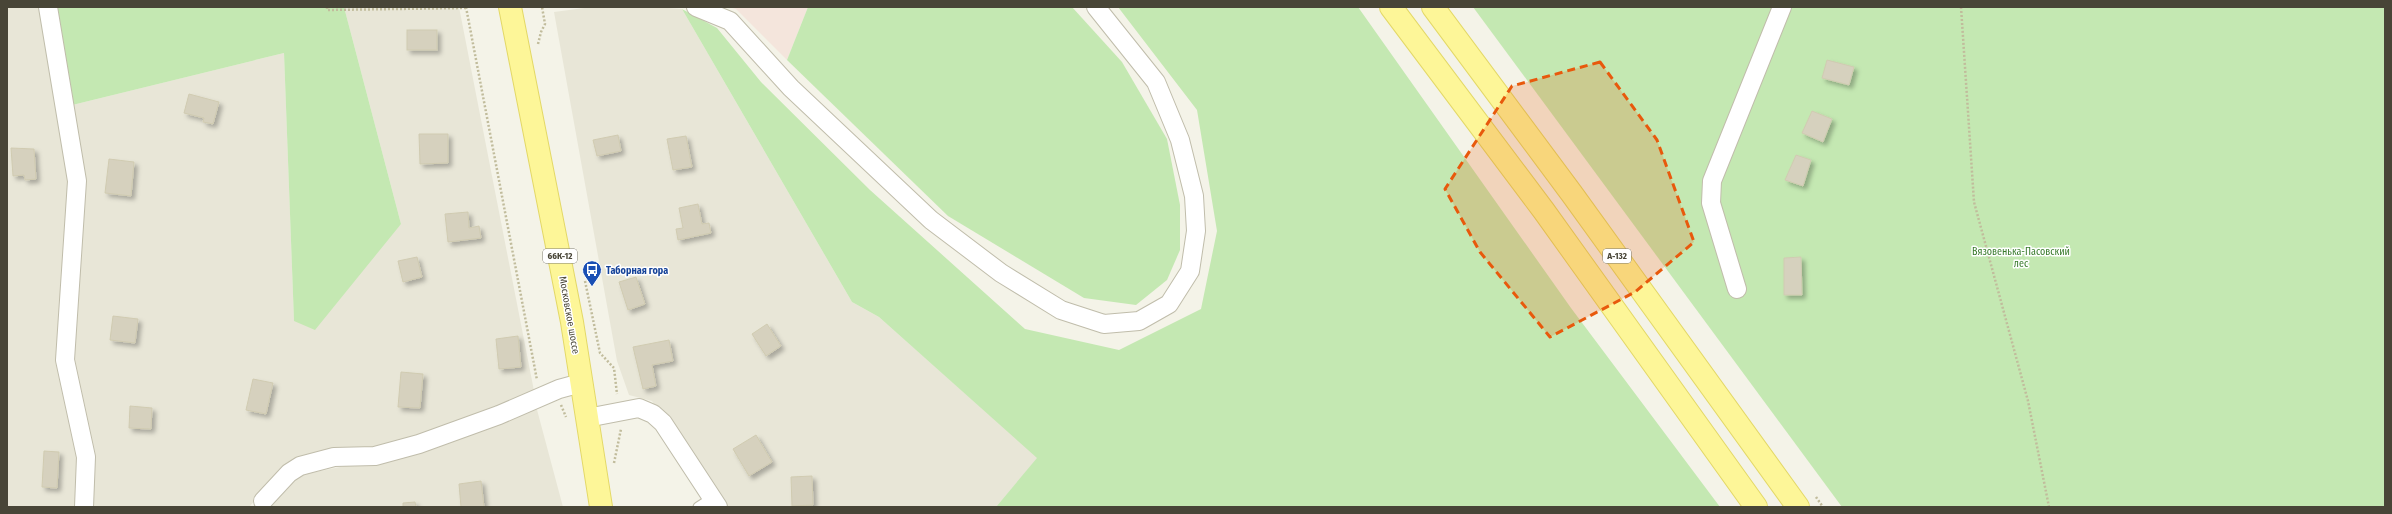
<svg xmlns="http://www.w3.org/2000/svg" width="2392" height="514" font-family="'Fira Sans Condensed',sans-serif">
  <defs>
    <filter id="shadow"><feDropShadow dx="3.5" dy="3.5" stdDeviation="2" flood-color="#0004"/></filter>
  </defs>
  <rect width="100%" height="100%" fill="#f4f3e8"/>
  <g fill="#e8e6d7">
    <path d="M7 7H43L56 109 284 53 294 320 401 224 344 7H459L535 396 491 414 359 452 334 453 263 492 249 507H7Z"/>
    <path d="M592 7H654L682 9 852 302 879 317 1038 458 996 507H724L652 401 629 395 617 361 554 12Z"/>
    <path d="M536 406 563 507H260L291 477 423 450Z"/>
  </g>
  <path fill="#f4e5dc" d="M729 7H808L787 60 736 9Z"/>
  <g fill="#c4e8b2">
    <path d="M43 7H344L401 224 315 330 294 321 284 53 56 109Z"/>
    <path d="M808 7H1072L1122 62 1167 139 1180 205V250L1167 280 1136 305 1084 298 948 216 787 60Z"/>
    <path d="M1118 7H1358L1571 308 1720 507H996L1037 458 879 317 852 302 682 9 717 28 761 82 870 190 1025 329 1119 350 1201 309 1217 231 1197 110Z"/>
    <path d="M1473 7H2385V507H1842Z"/>
  </g>
  <g fill="#d6d1be" stroke="#d0cbb1" filter="url(#shadow)">
    <rect x="407" y="30" width="30" height="20"/>
    <path d="M1827 60 1854 67 1849 85 1822 78Z"/>
    <path d="M189 94 219 102 213 124 203 122 204 118 184 113Z"/>
    <path d="M1812 111 1832 119 1823 142 1802 133Z"/>
    <path d="M419 134H448V163L420 164Z"/>
    <path d="M618 135 621 151 597 156 593 140Z"/>
    <path d="M686 136 692 167 673 170 667 139Z"/>
    <path d="M11 148 34 149 36 179 25 180 24 175 13 176Z"/>
    <path d="M1796 155 1811 160 1803 186 1785 180Z"/>
    <path d="M109 159 134 162 131 196 105 193Z"/>
    <path d="M698 204 702 224 709 223 711 233 678 240 676 229 683 228 679 208Z"/>
    <path d="M468 212 469 228 479 226 481 238 448 242 445 214Z"/>
    <path d="M417 257 422 277 403 282 398 261Z"/>
    <path d="M1801 257 1802 295H1784V258Z"/>
    <path d="M636 277 645 304 628 310 619 282Z"/>
    <path d="M113 316 138 319 135 343 110 340Z"/>
    <path d="M767 324 781 346 766 356 752 334Z"/>
    <path d="M518 336 521 367 499 369 496 339Z"/>
    <path d="M669 340 673 361 652 365 656 386 643 389 633 347Z"/>
    <path d="M401 372 423 374 420 408 398 407Z"/>
    <path d="M253 379 273 383 266 414 246 410Z"/>
    <path d="M130 406 152 408 151 429 129 428Z"/>
    <path d="M756 435 772 462 749 476 733 449Z"/>
    <path d="M44 451 59 452 57 488 42 487Z"/>
    <path d="M812 476 813 505 792 506 791 477Z"/>
    <path d="M481 481 484 507H461L459 484Z"/>
    <path d="M415 502 416 507H403V503Z"/>
  </g>
  <g fill="none" stroke-linecap="round" stroke-linejoin="round">
    <g stroke="#c0bdab" stroke-width="11">
      <path id="lane" d="M698 507 712 498"/>
    </g>
    <g stroke="#c0bdab" stroke-width="20">
      <g id="street">
        <path d="M48 7 77 181 65 360 86 457 84 507"/>
        <path d="M696 7 730 21 791 88 931 220 1001 273 1061 310 1104 324 1139 321 1169 304 1190 271 1196 231 1194 196 1180 140 1156 82 1096 7"/>
        <path d="M1737 289 1711 203 1712 181 1782 7"/>
        <path d="M587 418 639 408 653 414 663 423 718 507"/>
        <path d="M263 501 289 473 300 466 334 457 375 456 419 444 499 415 559 389 581 383"/>
      </g>
    </g>
    <g stroke="#e3d867" stroke-width="24">
      <g id="primary">
        <path d="M510 7 572 322 601 507"/>
        <path d="M1391 7 1544 211 1756 507"/>
        <path d="M1433 7 1572 194 1798 507"/>
      </g>
    </g>
    <g stroke="#c1bc9c" stroke-width="2.5" stroke-dasharray="2 2" stroke-linecap="butt">
      <path d="M327 7V10L466 8"/>
      <path d="M466 7 537 380"/>
      <path d="M1961 7 1974 202 2028 401 2049 507"/>
      <path d="M538 44 541 32 545 24 542 7"/>
      <path d="M585 281 600 353 614 368 617 394"/>
      <path d="M561 405 566 417"/>
      <path d="M614 463 621 429"/>
      <path d="M1816 497 1823 507"/>
    </g>
    <use href="#lane" stroke="#fff" stroke-width="9"/>
    <use href="#street" stroke="#fff" stroke-width="18"/>
    <use href="#primary" stroke="#fdf698" stroke-width="22"/>
  </g>
  <path fill="#e8590c" fill-opacity="0.2" stroke="#e8590c" stroke-width="3" stroke-dasharray="8 5" stroke-linejoin="round" d="M1600 62 1657 140 1694 242 1635 292 1550 337 1480 252 1445 189 1512 86Z"/>
  <defs>
    <g id="bus-pin" transform="scale(1)"><path d="M0 17L-7.5 6A9.5 9.5 0 1 1 7.5 6Z" fill="#1a4fb4" stroke="#fff"/><path d="M-5-6H5V4H4V6H2V4H-2V6H-4V4H-5ZM-3.5-4V0h7V-4ZM-3.5 1.2v1.5H-2V1.2ZM2 1.2v1.5H3.5V1.2Z" fill="#fff"/></g>
  </defs>
  <g fill-rule="evenodd">
    <use href="#bus-pin" x="592" y="270"/>
  </g>
  <g text-anchor="middle" stroke-width="3" stroke-linejoin="round" paint-order="stroke">
    <g fill="#fff" stroke="#7f7d73" stroke-width="1">
      <rect x="543" y="249" width="34" height="14" rx="3"/>
      <rect x="1603" y="249" width="28" height="14" rx="3"/>
    </g>
    <g font-size="9" font-weight="bold" fill="#484537">
      <text x="560" y="259">66К-12</text>
      <text x="1617" y="259">А-132</text>
    </g>
    <g font-size="10" fill="#377a2a" stroke="#fff">
      <text x="2021" y="255">Вязовенька-Пасовский<tspan x="2021" dy="12">лес</tspan></text>
    </g>
    <g font-size="10" font-weight="bold" fill="#164399" stroke="#fff" text-anchor="start">
      <text x="606" y="274">Таборная гора</text>
    </g>
    <g font-size="10" fill="#484537" stroke="#fff">
      <text transform="translate(570 315) rotate(80)" y="4">Московское шоссе</text>
    </g>
  </g>
  <rect width="2392" height="514" fill="none" stroke="#484537" stroke-width="16"/>
</svg>
